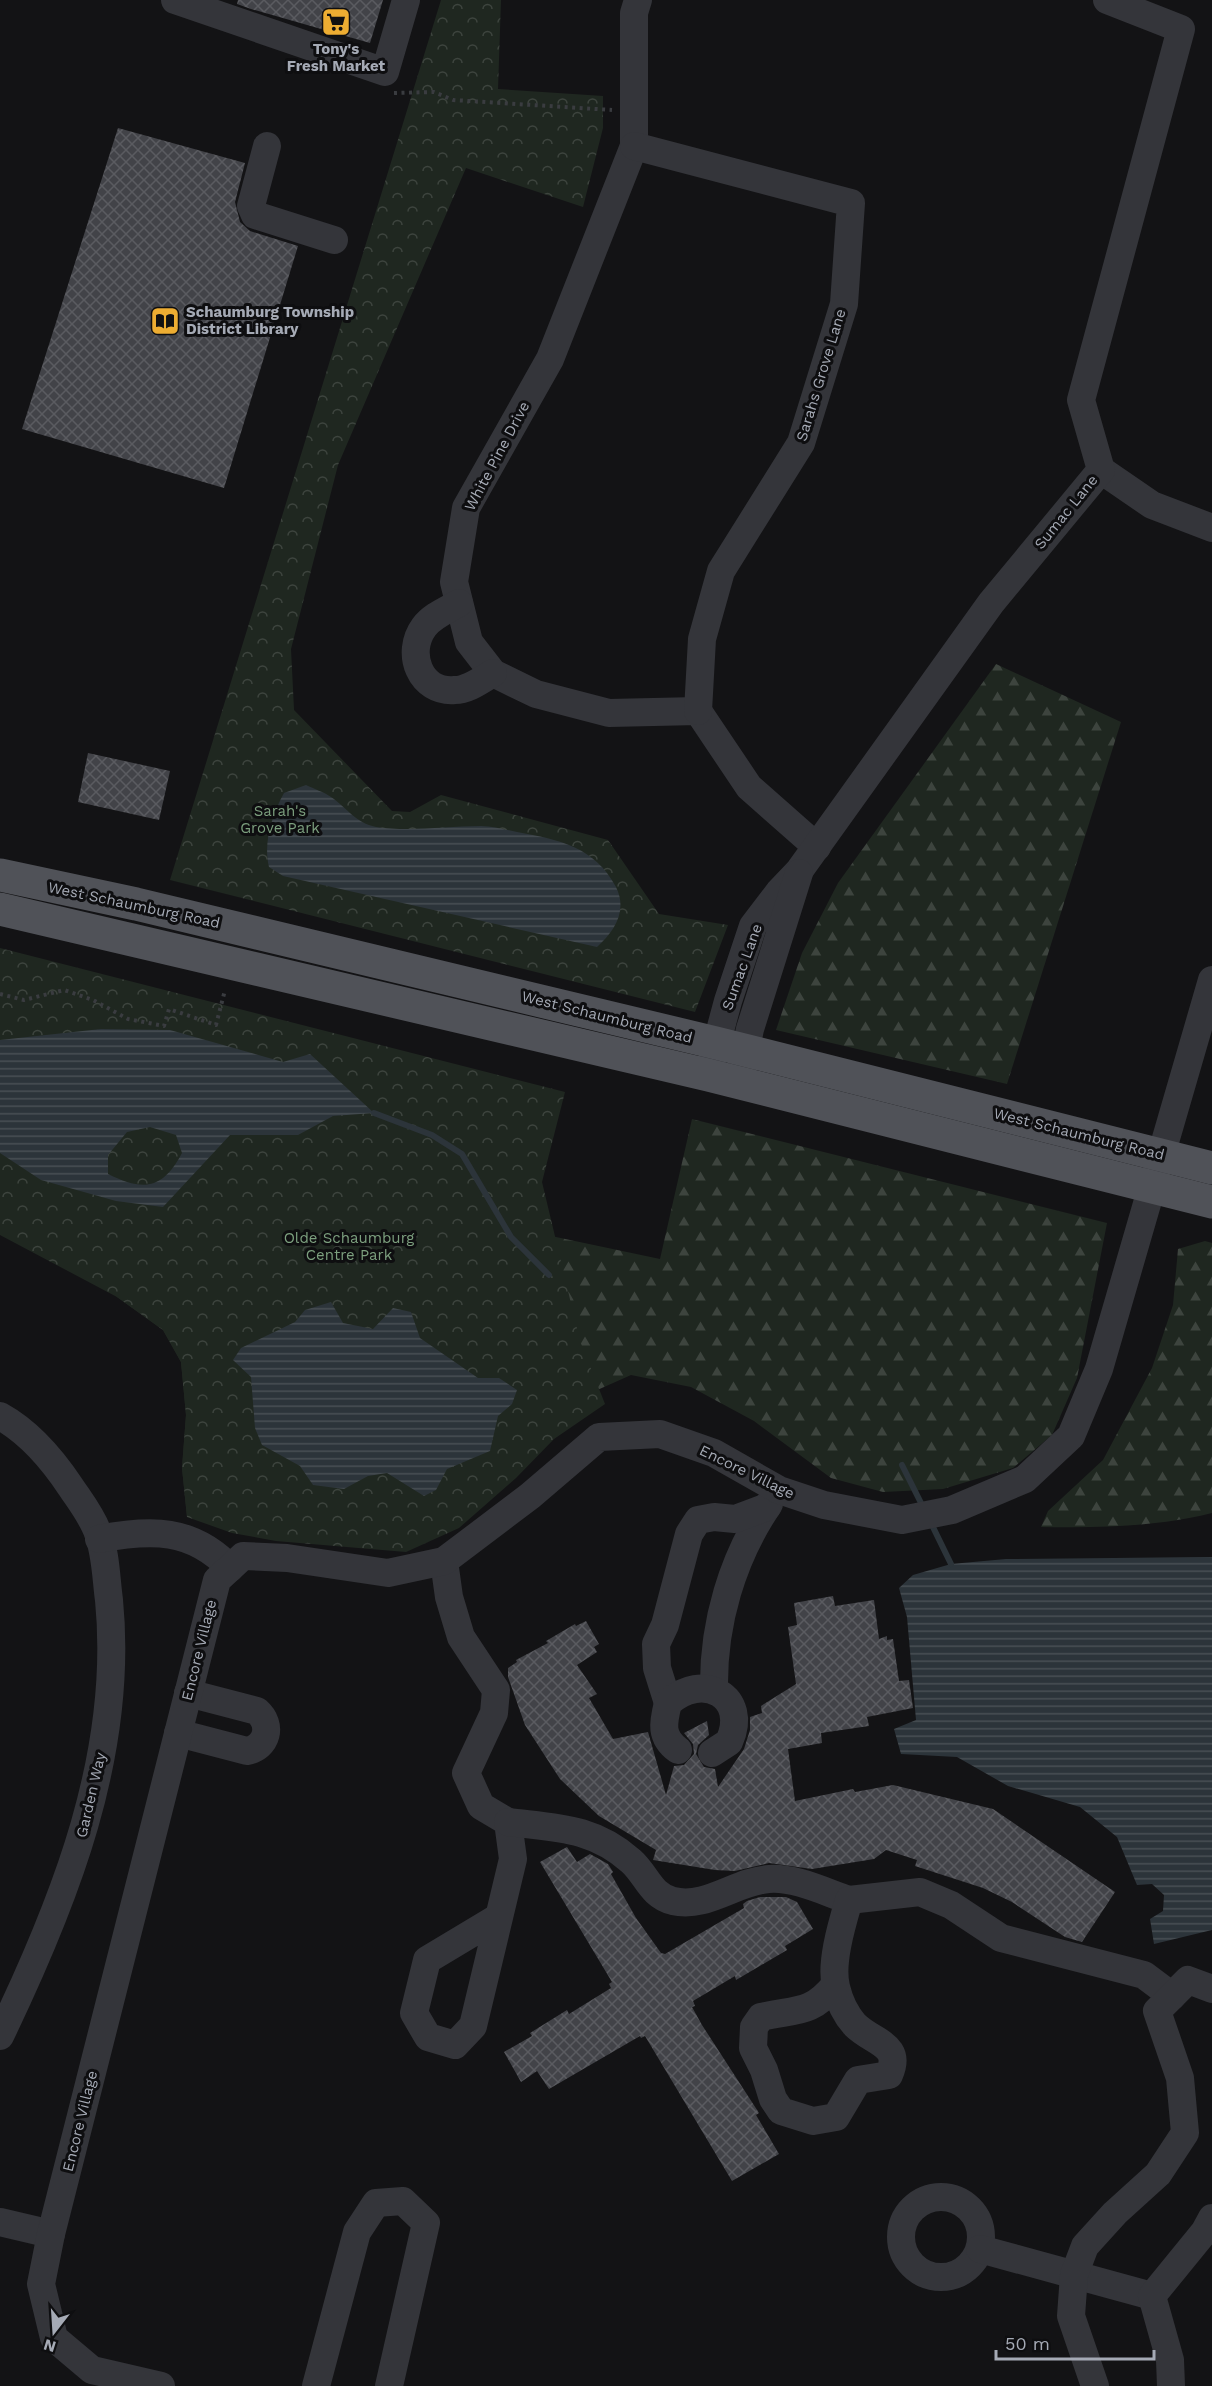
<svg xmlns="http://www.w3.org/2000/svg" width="1212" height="2386" font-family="'Work Sans',sans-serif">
  <defs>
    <pattern id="forest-firs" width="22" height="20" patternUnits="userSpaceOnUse" patternTransform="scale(1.5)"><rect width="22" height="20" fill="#1f2720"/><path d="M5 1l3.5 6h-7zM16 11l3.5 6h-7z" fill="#3d443e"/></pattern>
    <pattern id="park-crowns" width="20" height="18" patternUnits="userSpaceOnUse" patternTransform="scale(1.5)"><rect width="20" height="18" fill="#1f2720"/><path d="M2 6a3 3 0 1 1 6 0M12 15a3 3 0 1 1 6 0" fill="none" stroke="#3d443e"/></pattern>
    <pattern id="water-rules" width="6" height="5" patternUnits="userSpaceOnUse" patternTransform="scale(1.5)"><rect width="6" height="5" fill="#2c343a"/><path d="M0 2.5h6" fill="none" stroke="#484f54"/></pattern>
    <pattern id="building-cross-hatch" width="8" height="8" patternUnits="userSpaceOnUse" patternTransform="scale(1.5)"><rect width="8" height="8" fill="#424348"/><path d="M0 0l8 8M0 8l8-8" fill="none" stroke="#5a5b60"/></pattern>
  </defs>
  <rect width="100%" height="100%" fill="#131315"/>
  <g fill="url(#forest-firs)">
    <path d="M996 664 1121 722 1007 1084 776 1030 802 953 838 883Z"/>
    <path d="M692 1119 1107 1223 1077 1378 1052 1435 1013 1468 943 1489 883 1492 831 1478 754 1421 691 1387 631 1375 280 1531 187 1517 182 1468 186 1415 181 1362 163 1330 117 1297 0 1153 518 1229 660 1259Z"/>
    <path d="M1205 1241 1212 1243V1513C1155 1527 1099 1528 1041 1527L1048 1511 1103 1460 1152 1368 1173 1305 1178 1249Z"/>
  </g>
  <g fill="url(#park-crowns)">
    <path d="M441 0H501L498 89 603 96V128L583 207 466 168 338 465 291 649 294 710 392 811 410 812 441 795 608 840 659 914 728 925 695 1012 170 880Z"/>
    <path d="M0 948 565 1092 542 1182 580 1341 605 1404 554 1439 516 1478 459 1528 406 1552 276 1541 232 1533 187 1517 182 1468 186 1415 181 1362 163 1330 117 1297 0 1235Z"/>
  </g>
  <g fill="url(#water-rules)" fill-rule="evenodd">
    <path d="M306 785C314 789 324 792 331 797 347 808 356 823 376 827 411 832 446 826 481 826 493 826 506 830 517 832 560 840 595 847 616 887 628 911 614 932 597 947L283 876 269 867C263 843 272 815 284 793Z"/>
    <path d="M101 1029 170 1030 283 1062 310 1054 374 1113 333 1116 298 1135H230L163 1207 116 1201 41 1180 0 1153V1040ZM150 1127 176 1135 182 1153C163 1189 144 1192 108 1174V1155L127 1132Z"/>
    <path d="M331 1302 343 1323 373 1329 393 1308 411 1312 420 1338 478 1378H499L517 1390 512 1404 498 1416 490 1451 447 1469 436 1490 424 1496 387 1473 368 1476 344 1489 313 1485 300 1466 262 1445 255 1428 251 1377 233 1360 241 1348 295 1322 305 1310Z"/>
    <path d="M1212 1557V1930L1154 1944 1150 1919 1163 1911 1164 1895 1152 1884 1137 1885 1117 1837 1080 1807 1008 1786 957 1757 901 1754 894 1729 916 1720 907 1617 899 1588 913 1575 951 1564 1006 1559Z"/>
  </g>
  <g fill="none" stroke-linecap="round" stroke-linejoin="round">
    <g stroke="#2c343a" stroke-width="6">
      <path d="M374 1113 432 1135 462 1154 511 1237 549 1275"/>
      <path d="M902 1465 923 1507"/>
      <path d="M930 1521 951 1564"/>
    </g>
  </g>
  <g fill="url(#building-cross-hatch)">
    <path d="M238 0H383L370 43 251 9 237 4Z"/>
    <path d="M118 128 245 163 235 202 240 222 250 231 298 246 224 488 22 429Z"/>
    <path d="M88 753 170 771 159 820 78 802Z"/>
    <path d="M833 1596 835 1606 874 1600 879 1639 887 1636V1640L893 1639 899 1681 909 1680 913 1708 867 1717 869 1726 821 1733 822 1743 788 1749 795 1801 853 1789 855 1792 893 1785 993 1809 1115 1892 1082 1942 1065 1937 1012 1902 983 1888 915 1866 917 1860 886 1850 874 1859 812 1869 769 1863 735 1871 715 1870 653 1860 656 1850 599 1816 560 1779 525 1725 508 1677V1668L517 1662 516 1660 548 1643 546 1641 575 1624 576 1626 586 1621 599 1644 594 1647 597 1652 577 1665 597 1694 589 1698 613 1739 648 1732 666 1795 674 1766 684 1765 694 1754 693 1744 684 1733 707 1721 709 1735 698 1745 696 1754 704 1767 715 1769 718 1787 744 1749 750 1730V1717L762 1713 761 1706 796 1684 788 1627 797 1625 794 1603Z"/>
    <path d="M567 1847 577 1862 590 1854 608 1864 613 1872 611 1874 636 1918 661 1953 665 1954 744 1908 743 1904 747 1901 760 1897H786L797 1902 813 1929 785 1946 787 1950 736 1980 735 1976 693 2001 695 2006 692 2007 702 2025 759 2113 756 2115 779 2154 732 2181 645 2036 641 2038 640 2036 549 2089 537 2071 521 2082 504 2052 532 2036 530 2033 567 2010 569 2014 611 1988 609 1984 612 1982 540 1862Z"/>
  </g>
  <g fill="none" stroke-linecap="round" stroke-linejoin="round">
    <g stroke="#3a3c40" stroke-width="4" stroke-dasharray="3 4.5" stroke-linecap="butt">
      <path d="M394 93 434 92 453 100 612 110"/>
      <path d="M0 994 24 1000 64 990 93 1000 128 1019 164 1026 169 1009 216 1025 225 990"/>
    </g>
    <g stroke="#34353a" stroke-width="28">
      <path d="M175 0 385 72 406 0"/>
      <path d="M638 0 634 13V146L550 359 466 508 454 582 469 642 493 673 536 694 609 713 698 711 749 787 817 847"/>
      <path d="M267 146 251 206 255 215 334 240"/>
      <path d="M634 146 851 203 844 304 801 443 721 571 702 639 698 711"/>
      <path d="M1101 470 1152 505 1212 528"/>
      <path d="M459 603C447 610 432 616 424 627 405 653 420 693 455 690 468 690 481 680 493 673"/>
      <path d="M711 1064 728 1001 753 926 779 892 799 871 991 603 1101 470 1081 400 1181 29 1107 0"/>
      <path d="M741 1071 750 1029 799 873"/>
      <path d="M0 1416C29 1432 52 1459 70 1486 80 1501 92 1516 98 1533 106 1554 106 1578 109 1600 124 1753 65 1901 0 2036"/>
      <path d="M99 1539C151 1529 192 1528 230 1568"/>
      <path d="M444 1561 449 1597 461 1637 496 1690 494 1713 466 1773 481 1806 508 1822 513 1859 473 2026 455 2045 428 2037 414 2013 427 1960 497 1918"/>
      <path d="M714 1689C713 1624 732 1558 769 1504"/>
      <path d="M668 1703 657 1668 656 1644 665 1625 689 1534 698 1520 714 1517 735 1519 767 1507"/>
      <path d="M178 1733 247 1751C267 1747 273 1725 257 1711L188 1693"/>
      <path d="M678 1750C660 1737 663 1723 668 1703 702 1671 750 1696 729 1742L712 1753"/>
      <path d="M508 1822C556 1828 593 1827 631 1861 647 1875 650 1895 673 1901 707 1909 736 1881 769 1879 795 1877 825 1892 849 1900"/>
      <path d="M835 1985C811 2015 795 2009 761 2017L754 2027 753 2048 764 2070 773 2099 781 2111 813 2121 836 2117 858 2080 889 2075C903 2044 873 2043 855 2025 846 2015 839 2000 836 1987 830 1963 842 1924 849 1900L920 1892 951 1905 1001 1938 1144 1975 1172 1996"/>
      <circle cx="941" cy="2237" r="40"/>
      <path d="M0 2222 51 2234"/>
      <path d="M980 2249 1152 2296"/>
      <path d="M161 2386 92 2370 54 2338 41 2284 51 2234 217 1580 243 1556 287 1558 388 1573 444 1561 530 1496 599 1437 660 1434 714 1453 779 1490 824 1505 902 1520 952 1510 1025 1479 1071 1436 1099 1369 1212 980"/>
      <path d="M316 2386 357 2232 376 2203 403 2201 426 2223 389 2386"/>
      <path d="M1095 2386 1071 2316 1074 2275 1085 2246 1115 2213 1158 2174 1185 2133 1180 2078 1157 2011 1188 1980 1212 1989"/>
      <path d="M1171 2386 1170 2360 1152 2296 1205 2231 1212 2218"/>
    </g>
    <g stroke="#505258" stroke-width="33">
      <path d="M0 875 136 904 716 1043 1212 1168"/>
      <path d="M0 909 708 1075 1212 1202"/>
    </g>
  </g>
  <defs>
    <g id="supermarket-square" transform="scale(1.5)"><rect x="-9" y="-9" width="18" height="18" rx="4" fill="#edad32" stroke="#0e0e10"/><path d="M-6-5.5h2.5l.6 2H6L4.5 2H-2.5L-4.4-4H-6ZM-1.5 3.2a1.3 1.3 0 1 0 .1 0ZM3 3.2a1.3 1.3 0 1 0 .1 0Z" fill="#111"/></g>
    <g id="library-square" transform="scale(1.5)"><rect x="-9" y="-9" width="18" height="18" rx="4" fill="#edad32" stroke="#0e0e10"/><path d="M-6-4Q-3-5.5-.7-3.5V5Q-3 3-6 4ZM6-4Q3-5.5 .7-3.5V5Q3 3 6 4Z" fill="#111"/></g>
  </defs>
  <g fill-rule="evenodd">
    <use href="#supermarket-square" x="336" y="22"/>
    <use href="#library-square" x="165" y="321"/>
  </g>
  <g text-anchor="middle" stroke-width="6" stroke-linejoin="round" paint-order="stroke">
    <g font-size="15" font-weight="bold" fill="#a5aab5" stroke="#0e0e10">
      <text x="336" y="54">Tony's<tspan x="336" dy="17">Fresh Market</tspan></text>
      <text x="186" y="317" text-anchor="start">Schaumburg Township<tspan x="186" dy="17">District Library</tspan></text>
    </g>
    <g font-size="15" fill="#a5aab5" stroke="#0e0e10">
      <text transform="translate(821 375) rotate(-73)" y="5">Sarahs Grove Lane</text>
      <text transform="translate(497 456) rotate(-62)" y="5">White Pine Drive</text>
      <text transform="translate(1066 512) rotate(-51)" y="5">Sumac Lane</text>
      <text transform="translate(134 905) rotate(12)" y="5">West Schaumburg Road</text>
      <text transform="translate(742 967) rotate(-70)" y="5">Sumac Lane</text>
      <text transform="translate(607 1017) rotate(14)" y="5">West Schaumburg Road</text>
      <text transform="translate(1079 1134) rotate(14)" y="5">West Schaumburg Road</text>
      <text transform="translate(747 1472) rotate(26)" y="5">Encore Village</text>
      <text transform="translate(199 1650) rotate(-76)" y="5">Encore Village</text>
      <text transform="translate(91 1795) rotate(-77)" y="5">Garden Way</text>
      <text transform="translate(80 2121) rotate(-76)" y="5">Encore Village</text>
    </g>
    <g font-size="15" fill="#7c9f7e" stroke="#0e0e10">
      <text x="280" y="816">Sarah's<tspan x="280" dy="17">Grove Park</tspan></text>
      <text x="349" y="1243">Olde Schaumburg<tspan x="349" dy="17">Centre Park</tspan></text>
    </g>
  </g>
  <g transform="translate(54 2332) rotate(197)" stroke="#0e0e10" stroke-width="4.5" paint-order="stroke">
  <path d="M0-4.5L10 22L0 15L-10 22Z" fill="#a5aab5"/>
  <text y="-9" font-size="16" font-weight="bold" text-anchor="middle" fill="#a5aab5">N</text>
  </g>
  <path d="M996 2350v9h158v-9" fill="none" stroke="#a5aab5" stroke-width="3"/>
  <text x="1005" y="2350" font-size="18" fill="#a5aab5" stroke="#0e0e10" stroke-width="4.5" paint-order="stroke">50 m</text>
</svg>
